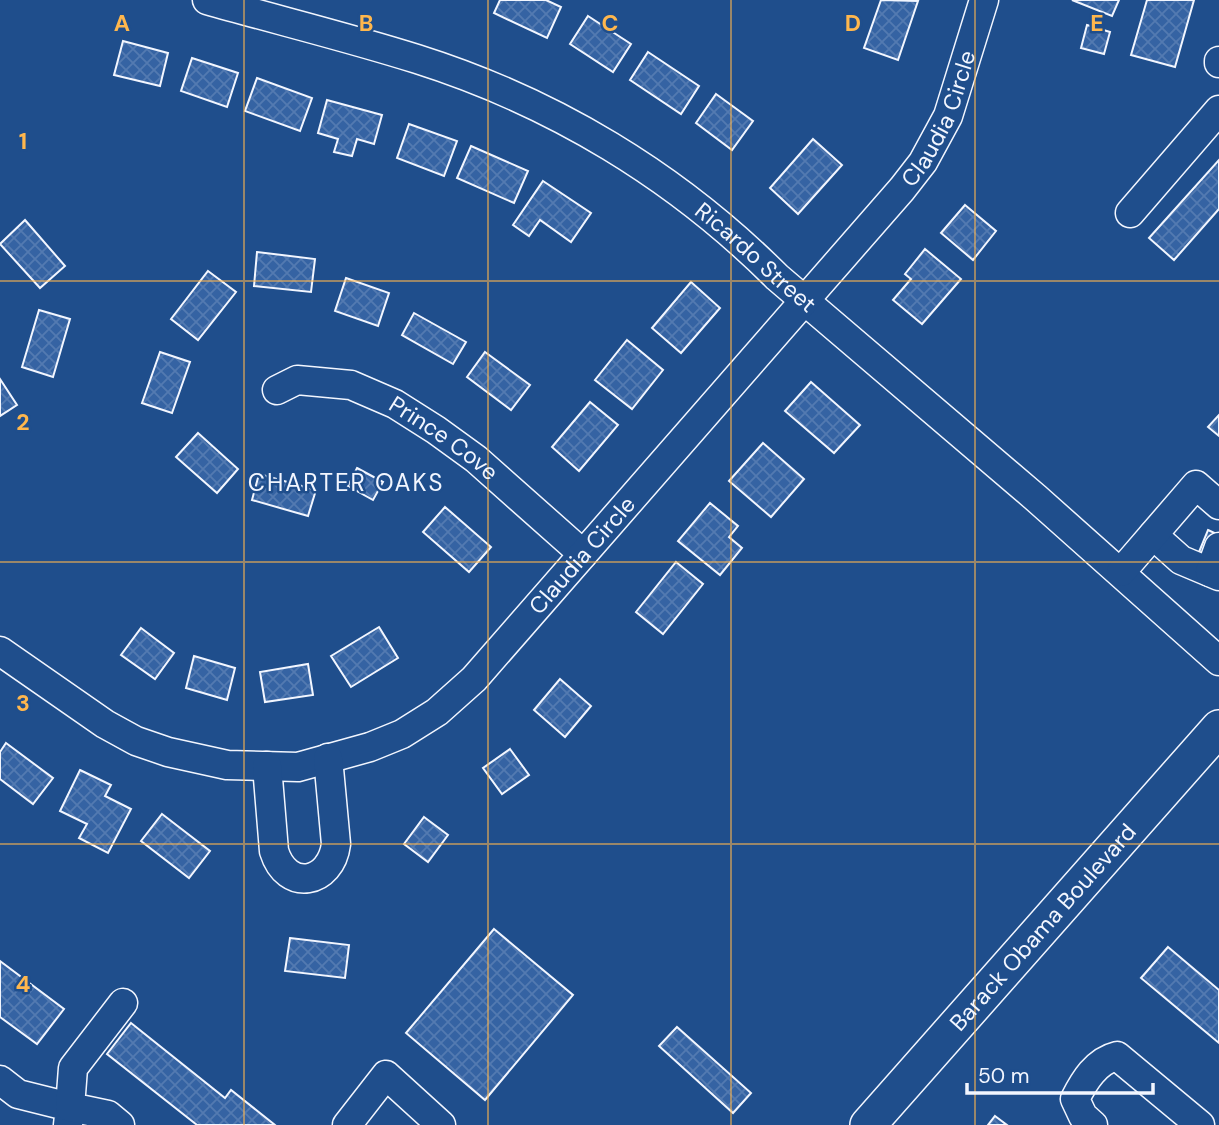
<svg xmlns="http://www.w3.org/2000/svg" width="1219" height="1125" font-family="'DM Sans',sans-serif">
  <defs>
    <pattern id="building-cross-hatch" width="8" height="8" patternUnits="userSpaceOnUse" patternTransform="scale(1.75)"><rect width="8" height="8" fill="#3563a3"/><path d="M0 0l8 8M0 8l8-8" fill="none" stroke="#537ab1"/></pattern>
  </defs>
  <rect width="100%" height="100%" fill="#1f4e8c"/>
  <g fill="url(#building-cross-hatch)" stroke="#f2f6ff" stroke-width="2">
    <path d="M500 0H546L561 7 547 38 494 13Z"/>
    <path d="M881 0 918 1 898 60 864 48Z"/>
    <path d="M1072 0H1119L1112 16Z"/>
    <path d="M1147 0H1194L1175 67 1131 55Z"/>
    <path d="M588 16 631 44 613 72 570 44Z"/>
    <path d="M1087 25 1110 32 1104 54 1081 48Z"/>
    <path d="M123 41 168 53 160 86 114 75Z"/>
    <path d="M648 52 699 86 681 114 630 80Z"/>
    <path d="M192 58 238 73 227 107 181 91Z"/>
    <path d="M257 78 312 98 300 131 245 111Z"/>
    <path d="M716 94 753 121 732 150 696 123Z"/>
    <path d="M327 100 382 115 374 144 357 139 352 156 334 152 338 139 318 133Z"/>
    <path d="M409 124 457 141 444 176 397 158Z"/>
    <path d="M813 139 842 165 798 214 770 188Z"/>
    <path d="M471 146 528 171 514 203 457 178Z"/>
    <path d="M1219 160V209L1174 260 1149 238Z"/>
    <path d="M543 181 591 213 571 242 540 220 529 236 513 225Z"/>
    <path d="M965 205 996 231 973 260 941 233Z"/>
    <path d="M25 220 65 266 40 288 0 244Z"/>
    <path d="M925 249 961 279 922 324 893 300 911 279 905 274Z"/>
    <path d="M257 252 315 259 311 292 254 286Z"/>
    <path d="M208 271 236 292 198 340 171 319Z"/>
    <path d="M346 278 389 293 378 326 335 311Z"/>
    <path d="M691 282 720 308 681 353 652 328Z"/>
    <path d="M39 310 70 319 53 377 22 367Z"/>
    <path d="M414 313 466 342 453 364 402 335Z"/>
    <path d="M627 340 663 370 632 409 595 380Z"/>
    <path d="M160 352 190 362 172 413 142 403Z"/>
    <path d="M485 352 530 385 511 410 467 377Z"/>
    <path d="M0 379 17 405 0 416Z"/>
    <path d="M811 382 860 425 834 453 785 411Z"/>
    <path d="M590 402 618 425 579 471 552 447Z"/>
    <path d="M1219 415V436L1208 427Z"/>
    <path d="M198 433 238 469 217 493 176 457Z"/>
    <path d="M763 443 804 479 771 517 729 481Z"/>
    <path d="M357 468 383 482 373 500 348 486Z"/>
    <path d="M259 474 316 490 308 516 252 500Z"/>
    <path d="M710 503 738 526 729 537 742 548 720 575 678 541Z"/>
    <path d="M445 507 491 547 469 572 423 532Z"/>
    <path d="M1208 530 1219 535V560L1199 552Z"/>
    <path d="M676 562 703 584 663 634 636 612Z"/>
    <path d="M379 627 398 658 351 687 331 656Z"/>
    <path d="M141 628 174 653 155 679 121 655Z"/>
    <path d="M194 656 235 668 227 700 186 688Z"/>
    <path d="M308 664 313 695 265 702 260 672Z"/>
    <path d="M560 679 591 706 565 737 534 710Z"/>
    <path d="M6 743 53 778 33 804 0 779V752Z"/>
    <path d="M510 749 529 775 502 794 483 768Z"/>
    <path d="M80 770 111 785 105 796 131 809 108 853 79 838 87 824 60 811Z"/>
    <path d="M162 814 210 851 189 878 141 841Z"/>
    <path d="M424 817 448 835 428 862 404 844Z"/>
    <path d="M494 929 573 995 485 1100 406 1033Z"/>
    <path d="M290 938 349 945 345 978 285 971Z"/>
    <path d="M1168 947 1219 990V1043L1141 978Z"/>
    <path d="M0 961 64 1009 37 1044 0 1017Z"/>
    <path d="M131 1023 225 1098 231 1090 275 1125H197L107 1054Z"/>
    <path d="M677 1027 751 1093 733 1113 659 1046Z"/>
    <path d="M995 1116 1007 1125H988Z"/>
  </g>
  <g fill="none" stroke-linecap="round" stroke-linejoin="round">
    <g stroke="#f2f6ff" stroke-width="31">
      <g id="minor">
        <path id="s1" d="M207 0C277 20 347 37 417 59 553 102 676 176 777 277L1036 498 1219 661"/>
        <path d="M1219 61V63"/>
        <path d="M1130 213 1219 110"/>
        <path id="s2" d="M277 390 297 380 351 385 395 404 436 430 476 459 583 554"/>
        <path d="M1153 535 1181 560 1219 576"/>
        <path d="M1121 572 1196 485 1219 505"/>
        <path d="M1210 572 1219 547"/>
        <path id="s3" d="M0 651 105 724 136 741 168 752 227 765 298 767 370 747 402 734 437 712 474 679 902 189 923 162 948 116 984 0"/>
        <path d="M267 766 274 851C287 893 331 884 336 844L328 758"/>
        <path d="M0 1080 18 1094 70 1107 68 1125"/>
        <path d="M120 1125 108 1115 70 1107 73 1068 123 1003"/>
        <path d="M347 1125 386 1075 441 1125"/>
        <path d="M1093 1125 1083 1116 1075 1099C1084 1081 1096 1061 1117 1056L1200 1125"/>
      </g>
    </g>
    <g stroke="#f2f6ff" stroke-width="38">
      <g id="major">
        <path id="s4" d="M868 1125 1219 728"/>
      </g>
    </g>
    <use href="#minor" stroke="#1f4e8c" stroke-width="28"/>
    <use href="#major" stroke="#1f4e8c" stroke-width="35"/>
  </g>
  <path fill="none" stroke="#ffb74d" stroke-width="2" stroke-opacity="0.55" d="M244 0V1125M488 0V1125M731 0V1125M975 0V1125M0 281H1219M0 562H1219M0 844H1219"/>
  <g text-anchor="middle" stroke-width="5" stroke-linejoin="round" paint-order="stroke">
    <g font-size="23" fill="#f2f6ff" stroke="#1f4e8c">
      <text dy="8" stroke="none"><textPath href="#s3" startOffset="1260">Claudia Circle</textPath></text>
      <text dy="8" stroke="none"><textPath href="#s1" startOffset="614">Ricardo Street</textPath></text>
      <text dy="8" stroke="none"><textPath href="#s2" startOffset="184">Prince Cove</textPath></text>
      <text dy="8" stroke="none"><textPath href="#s3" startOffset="693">Claudia Circle</textPath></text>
      <text dy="8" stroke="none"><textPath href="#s4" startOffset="264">Barack Obama Boulevard</textPath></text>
    </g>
    <g font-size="24" letter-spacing="2" fill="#f2f6ff" stroke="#1f4e8c">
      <text x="346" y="491">CHARTER OAKS</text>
    </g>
  </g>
  <g font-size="23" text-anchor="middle" font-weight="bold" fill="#ffb74d" stroke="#1f4e8c" stroke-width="5" stroke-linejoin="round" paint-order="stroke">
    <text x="122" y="31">A</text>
    <text x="366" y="31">B</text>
    <text x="610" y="31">C</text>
    <text x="853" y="31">D</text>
    <text x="1097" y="31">E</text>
    <text x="23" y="149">1</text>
    <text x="23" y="430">2</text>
    <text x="23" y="711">3</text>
    <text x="23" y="992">4</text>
  </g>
  <path d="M967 1083v10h186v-10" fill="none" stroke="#f2f6ff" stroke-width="3.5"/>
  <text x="978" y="1083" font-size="21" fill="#f2f6ff" stroke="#1f4e8c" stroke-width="5" paint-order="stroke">50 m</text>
</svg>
